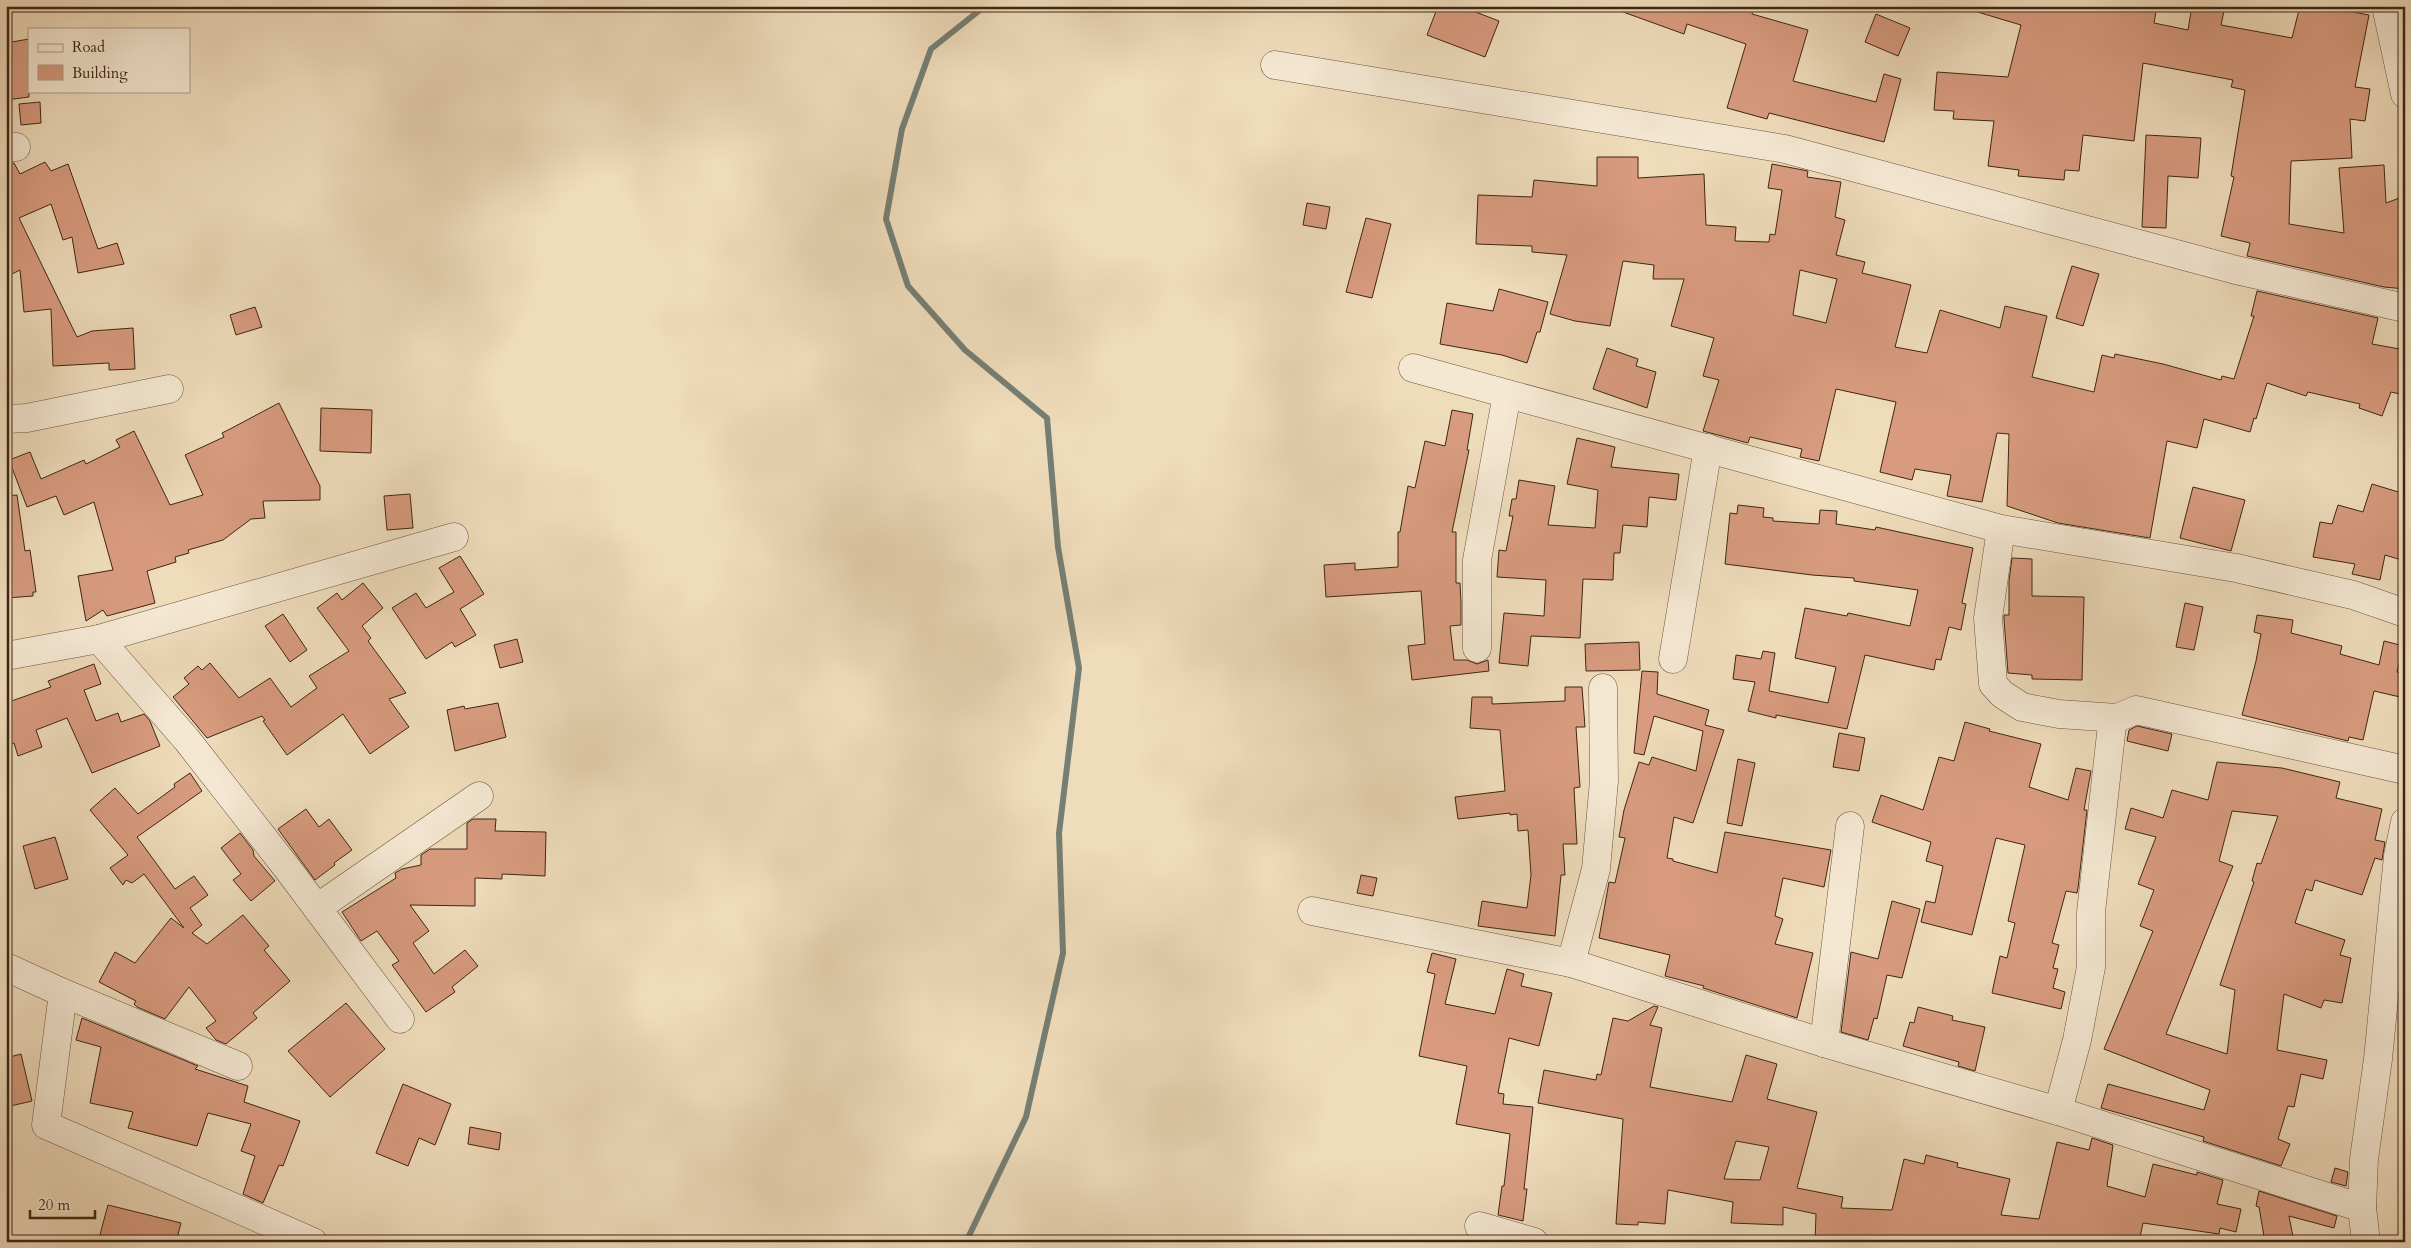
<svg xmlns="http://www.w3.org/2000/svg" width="2411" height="1248" font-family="Cardo,serif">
  <rect width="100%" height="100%" fill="#efdcbb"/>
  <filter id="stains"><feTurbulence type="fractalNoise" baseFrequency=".004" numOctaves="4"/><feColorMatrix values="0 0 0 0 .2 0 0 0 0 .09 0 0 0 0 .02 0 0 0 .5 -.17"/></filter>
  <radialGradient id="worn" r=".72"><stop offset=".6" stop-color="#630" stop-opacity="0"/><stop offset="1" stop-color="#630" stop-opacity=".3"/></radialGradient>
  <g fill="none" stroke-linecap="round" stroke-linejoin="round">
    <path stroke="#757f74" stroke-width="6" d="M966 1242 1026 1117 1063 953 1059 833 1079 668 1058 547 1047 418 965 350 908 286 886 219 902 129 931 49 985 6"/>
  </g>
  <g fill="#d89b7f" stroke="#3e2614" fill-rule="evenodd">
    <path d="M1438 6H1460L1499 21 1485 57 1427 35Z"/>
    <path d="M1613 6H1754L1752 14 1808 30 1793 81 1876 102 1884 74 1901 79 1884 142 1769 113 1767 119 1727 108 1746 44 1687 24 1684 34 1612 8Z"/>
    <path d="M1974 6H2157L2154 23 2188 30 2192 6H2225L2221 25 2292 38 2300 6H2332V8L2369 15 2355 87 2370 89 2365 121 2350 119 2352 158 2291 161 2289 224 2344 233 2339 168 2384 165 2386 203 2405 196V251L2403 267H2405V289L2384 287 2247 256 2250 243 2221 236 2234 177 2231 176 2245 90 2231 87 2233 80 2143 63 2134 141 2083 135 2079 171 2065 170 2064 180 2018 176 2019 170 1988 166 1994 121 1953 119 1954 111 1934 110 1937 72 2008 77 2021 25 1974 11Z"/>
    <path d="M1876 14 1910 28 1898 56 1865 42Z"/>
    <path d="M29 39V97L6 100V68L10 67 6 43Z"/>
    <path d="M40 102 41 123 21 125 19 104Z"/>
    <path d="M2146 135 2201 138 2198 178 2168 176 2166 228 2142 227Z"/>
    <path d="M1597 157H1638V178L1704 174 1706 225 1736 227 1735 241 1769 242 1770 234 1775 235 1782 190 1768 188 1772 164 1808 171 1807 177 1841 182 1835 217 1845 220 1836 255 1865 262 1862 273 1911 285 1895 347 1927 353 1940 310 2000 328 2005 306 2047 316 2032 377 2094 392 2102 355 2114 358 2115 354 2163 364 2221 380 2222 376 2234 379 2254 316H2251L2257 291 2378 318 2372 344 2405 350V395L2391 392 2382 416 2359 408 2360 404 2308 392 2306 396 2267 383 2256 419 2254 418 2250 432 2204 419 2197 448 2167 441 2150 538 2058 523 2007 506 2009 434 1997 433 1982 502 1947 496 1951 475 1915 469 1912 480 1880 472 1896 402 1836 389 1819 461 1800 457 1802 449 1750 437 1748 443 1703 431 1719 380 1703 376 1714 338 1671 326 1684 279H1653L1654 265 1623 261 1610 326 1575 321 1550 314 1567 255 1532 252V246L1476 244 1478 195 1532 197 1534 180 1597 186ZM1800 270 1837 279 1826 323 1793 315Z"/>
    <path d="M45 162 51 171 68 164 98 249 117 243 124 264 78 273 72 237 63 240 51 204 19 218 77 337 92 331 133 328 135 369 109 370V363L53 366 51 309 24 312 20 270 6 277V163H14L20 174Z"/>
    <path d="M1307 203 1330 207 1326 229 1303 225Z"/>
    <path d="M1366 218 1391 224 1372 298 1346 292Z"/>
    <path d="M2072 266 2099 274 2083 326 2056 318Z"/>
    <path d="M1499 289 1548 302 1540 332H1537L1527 363 1502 355 1440 344 1447 303 1493 311Z"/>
    <path d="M255 307 262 327 236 335 230 315Z"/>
    <path d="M1607 348 1638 359 1636 366 1656 372 1647 408 1593 389Z"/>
    <path d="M279 403 320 486V500L263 501 265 518 251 519 223 540 188 550 189 553 175 557 176 562 147 571 155 603 107 616 103 610 86 621 78 576 113 570 94 502 64 515 56 496 27 507 9 460 30 452 41 479 84 460 86 464 120 447 116 440 134 431 170 505 203 495 185 455 224 437 222 433 230 429Z"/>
    <path d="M321 408 372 410 371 453 320 451Z"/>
    <path d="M1452 410 1473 414 1467 450H1469L1452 532H1456V583H1460L1461 603V625L1450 626 1454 660H1467L1477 664 1488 660 1489 671 1412 680 1408 646 1425 644 1421 591 1326 597 1324 565 1355 563V570L1398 567V532H1400L1408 486 1415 488 1425 441 1445 446Z"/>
    <path d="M1577 438 1615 447 1611 467 1679 474 1676 500 1649 497 1647 527 1623 525 1620 553H1614L1613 580 1583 579 1580 638 1531 636 1528 666 1499 663 1504 613 1544 616 1546 580 1497 577 1499 550 1506 551 1513 516H1509L1512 499H1516L1519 480 1555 486 1548 525 1595 528 1598 490 1567 484Z"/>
    <path d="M2372 484 2405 494V561L2385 555 2380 580 2352 574 2355 564 2313 557 2320 522 2332 524 2338 505 2363 512Z"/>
    <path d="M2193 487 2245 500 2231 551 2180 538Z"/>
    <path d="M410 494 413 528 387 530 384 496Z"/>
    <path d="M17 495 25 551 30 550 36 592H33V596L6 598V496Z"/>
    <path d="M1738 505 1764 508 1763 517 1773 518V521L1819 524 1820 510 1837 511 1836 524 1875 530 1876 527 1973 548 1962 603 1966 604 1961 630 1949 627 1941 660 1936 659 1934 670 1865 655 1847 729 1776 715V718L1748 711 1755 682 1733 679 1736 655 1761 659 1763 651 1775 653 1769 691 1828 703 1836 667 1795 658 1805 608 1847 616 1848 613 1910 626 1918 590 1854 581V578L1812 575 1725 564 1730 513 1737 514Z"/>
    <path d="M460 556 484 594 460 609 476 635 455 647 452 642 426 659 392 608 416 593 426 608 454 592 439 568Z"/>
    <path d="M2012 558 2032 559V596L2084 597 2082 680 2032 679V675L2008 673 2004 619V615H2009V581Z"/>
    <path d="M363 583 383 608 362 626 371 638 368 641 406 693 389 699 409 727 370 754 343 714 287 755 263 721 265 720 262 716 207 738 173 697 189 684 184 678 198 666 202 670 210 663 239 698 270 678 291 707 317 688 309 676 349 651 317 608 337 593 342 600Z"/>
    <path d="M2185 603 2203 607 2194 650 2176 647Z"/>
    <path d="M283 614 307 650 290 662 265 626Z"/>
    <path d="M2257 615 2293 620 2291 633 2342 646 2340 654 2379 665 2384 641 2404 646 2397 672 2405 674 2400 697 2374 691 2363 740 2349 737 2348 741 2242 715 2256 661 2261 634 2254 632Z"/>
    <path d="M517 639 523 662 500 668 494 645Z"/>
    <path d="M1639 642 1640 670 1586 671 1585 644Z"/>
    <path d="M94 664 101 684 84 690 96 721 118 713 121 722 144 714 150 721 160 746 92 773 67 718 36 730 42 747 18 756 14 743 6 746V703L51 687 48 681Z"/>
    <path d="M1642 671 1658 672 1657 694 1709 710 1705 725 1724 730 1693 823 1674 817 1667 858 1673 859V861L1717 873 1725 832 1831 850 1824 887 1783 878 1775 916 1783 919 1775 944 1813 953 1797 1018 1703 988 1704 986 1665 976 1670 955 1599 938 1609 882 1615 883 1625 838 1619 837 1624 810 1639 762 1649 765 1652 757 1696 771 1703 731 1654 716 1644 755 1634 753Z"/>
    <path d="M1565 687H1582L1585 727H1576L1580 787 1574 788 1577 844H1563L1565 875H1561L1555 936 1478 926 1482 901 1527 908 1531 875 1528 830 1518 831 1517 814 1510 815V813L1458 819 1455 797 1505 791 1500 730 1470 728 1472 697H1492V704L1565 701Z"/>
    <path d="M498 703 506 737 455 751 447 710 464 706 465 709Z"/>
    <path d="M1965 722 1990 729 1989 731 2041 744 2029 787 2068 800 2076 768 2091 771 2084 810H2087L2078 888 2077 893 2066 891 2052 943 2059 945 2053 968 2058 969 2053 988 2065 992 2061 1009 1992 993 2000 956 2007 958 2015 923 2008 921 2025 845 1996 838 1972 935 1921 922 1926 901 1935 903 1943 866 1926 861 1931 842 1872 822 1881 795 1923 810 1939 757 1954 761Z"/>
    <path d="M2137 726 2172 734 2168 751 2127 741 2129 730Z"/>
    <path d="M1839 733 1865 738 1859 771 1833 767Z"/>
    <path d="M1738 759 1755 763 1742 826 1727 823Z"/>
    <path d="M2217 762 2282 768 2340 782 2336 798 2382 809 2375 840 2385 842 2382 860 2375 858 2362 895 2315 880 2312 891 2306 889 2295 923 2345 940 2340 955 2351 958 2342 1003 2324 1000 2321 1008 2284 994 2277 1050 2327 1060 2323 1079 2301 1074 2294 1107 2288 1106 2278 1139 2290 1144 2281 1166 2203 1141 2204 1137 2101 1108 2108 1084 2204 1110 2210 1090 2104 1049 2153 931 2140 926 2154 890 2138 884 2156 837 2125 829 2131 808 2163 818 2172 790 2208 800ZM2232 811 2278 816 2261 864 2257 863 2252 881 2254 882 2220 985 2235 990 2227 1054 2166 1034 2233 866 2219 861Z"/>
    <path d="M190 773 202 791 137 837 175 889 194 876 208 895 190 908 202 925 192 933 207 944 243 915 269 946 264 950 290 981 253 1013 257 1018 226 1044 216 1040 206 1028 216 1021 189 987 165 1019 137 1007 134 1004 136 1001 99 982 115 952 135 963 171 918 184 928 144 874 132 883 126 880 123 885 110 868 128 855 90 810 115 788 138 814 175 787 174 784Z"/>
    <path d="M306 809 319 827 329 819 352 850 334 863 335 865 315 880 278 829Z"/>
    <path d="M473 819H496L495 831 546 832 545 876 502 874V879L475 878V906L410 905 429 931 413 943 434 974 465 950 478 966 452 987 455 992 426 1012 392 965 399 961 377 931 361 941 342 912 396 878 395 873 402 869 421 865V855L430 849H467V823Z"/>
    <path d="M240 833 253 850 254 856 275 881 251 901 233 880 241 874 221 848Z"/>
    <path d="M55 837 68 879 35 889 23 846Z"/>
    <path d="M1361 875 1377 878 1373 896 1357 893Z"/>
    <path d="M1892 901 1920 909 1902 978 1887 975 1877 1019 1874 1018 1868 1040 1841 1032 1851 952 1878 959Z"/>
    <path d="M1432 953 1456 959 1445 1004 1495 1014 1507 969 1524 974 1521 986 1552 993 1539 1046 1509 1038 1498 1093 1504 1094 1503 1104 1533 1107 1524 1189H1527L1523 1221 1498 1215 1502 1186H1504L1510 1134 1456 1124 1467 1066 1419 1056 1435 974 1427 972Z"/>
    <path d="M346 1003 385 1049 330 1097 288 1051Z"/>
    <path d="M1654 1006 1658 1007 1650 1025 1662 1028 1650 1087 1732 1102 1746 1055 1777 1064 1767 1099 1817 1112 1797 1188 1843 1197 1841 1208 1892 1210 1904 1159 1924 1164 1926 1155 1958 1163 1957 1167 2010 1179 2001 1215 2039 1219 2057 1142 2089 1150 2092 1138 2113 1145 2107 1186 2145 1197 2153 1164 2197 1175V1172L2223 1180 2217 1204 2241 1209 2236 1232 2220 1228 2219 1234 2143 1223 2139 1242H1951V1238L1894 1237 1893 1242H1815L1816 1214 1783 1207V1225L1731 1223 1733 1202 1668 1190 1665 1224 1638 1222V1225L1616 1224 1623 1119 1538 1103 1544 1070 1596 1080 1597 1074 1601 1075 1613 1018 1628 1021ZM1736 1141 1769 1147 1760 1180 1724 1179Z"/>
    <path d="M1918 1007 1953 1016 1952 1020 1985 1027 1975 1071 1958 1066 1959 1062 1903 1046 1910 1022 1914 1023Z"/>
    <path d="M82 1018 198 1066 195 1069 248 1086 244 1102 300 1121 283 1166 279 1165 263 1203 243 1194 255 1156 241 1151 251 1124 208 1113 197 1146 128 1128 133 1112 90 1103 101 1047 76 1040Z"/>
    <path d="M21 1054 32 1101 6 1107V1058Z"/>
    <path d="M403 1084 451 1104 435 1145 419 1138 408 1166 376 1153Z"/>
    <path d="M470 1127 501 1133 499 1150 468 1144Z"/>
    <path d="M2335 1168 2348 1172 2346 1186 2331 1182Z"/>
    <path d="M2259 1191 2337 1216 2334 1228 2289 1216 2294 1242H2265L2259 1207 2256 1206Z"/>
    <path d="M108 1205 181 1223 176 1242H98Z"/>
  </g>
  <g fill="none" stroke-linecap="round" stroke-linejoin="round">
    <g stroke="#6a543e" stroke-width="29">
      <g id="minor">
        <path d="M2386 6 2405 94"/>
        <path d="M1275 65 1785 149 2236 270 2405 308"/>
        <path d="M6 147H16"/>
        <path d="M1413 368 2001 529 2236 568 2353 595 2405 613"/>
        <path d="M6 419 27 418 169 389"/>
        <path d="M2001 529 1988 618 1993 684 2002 694 2022 707 2059 714 2117 718"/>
        <path d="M99 639 187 740 287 868 400 1019"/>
        <path d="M1477 648V560L1507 394"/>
        <path d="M6 656 99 639 454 537"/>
        <path d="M1673 659 1708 448"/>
        <path d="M317 908 479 796"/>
        <path d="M1312 911 1571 963 1824 1043 2058 1111 2362 1208"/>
        <path d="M1571 963 1596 869 1604 781 1603 688"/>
        <path d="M6 967 63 993 238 1066"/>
        <path d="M63 993 46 1125 313 1242"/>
        <path d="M1824 1043 1850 826"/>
        <path d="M2058 1111 2077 1040 2091 967V912L2112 725 2117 718 2136 710 2405 770"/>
        <path d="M1479 1226 1534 1242"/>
        <path d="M2366 1242 2362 1208 2364 1159 2378 1059 2398 856 2405 822"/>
      </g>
    </g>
    <use href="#minor" stroke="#f5e8d3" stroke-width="28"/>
  </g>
  <rect width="2411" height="1248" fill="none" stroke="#efdcbb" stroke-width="25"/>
  <rect x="8" y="8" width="2396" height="1233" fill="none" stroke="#3e2614" stroke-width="2.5"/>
  <rect x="12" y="12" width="2386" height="1223" fill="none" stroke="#3e2614"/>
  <rect x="28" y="28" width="162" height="65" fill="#f5e8d3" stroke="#ac9a87"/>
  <rect x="38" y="44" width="25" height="8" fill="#f5e8d3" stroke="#ac9a87"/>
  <text x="72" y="52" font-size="15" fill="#3e2614">Road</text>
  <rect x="38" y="65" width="25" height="15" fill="#d89b7f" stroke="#ac9a87"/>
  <text x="72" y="78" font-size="15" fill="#3e2614">Building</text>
  <path d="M30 1210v8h65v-8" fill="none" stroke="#3e2614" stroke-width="2.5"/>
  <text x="38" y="1210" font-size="15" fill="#3e2614" stroke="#f5e8d3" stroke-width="4" paint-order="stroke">20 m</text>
  <rect width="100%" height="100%" filter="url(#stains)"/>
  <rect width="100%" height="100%" fill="url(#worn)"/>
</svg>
